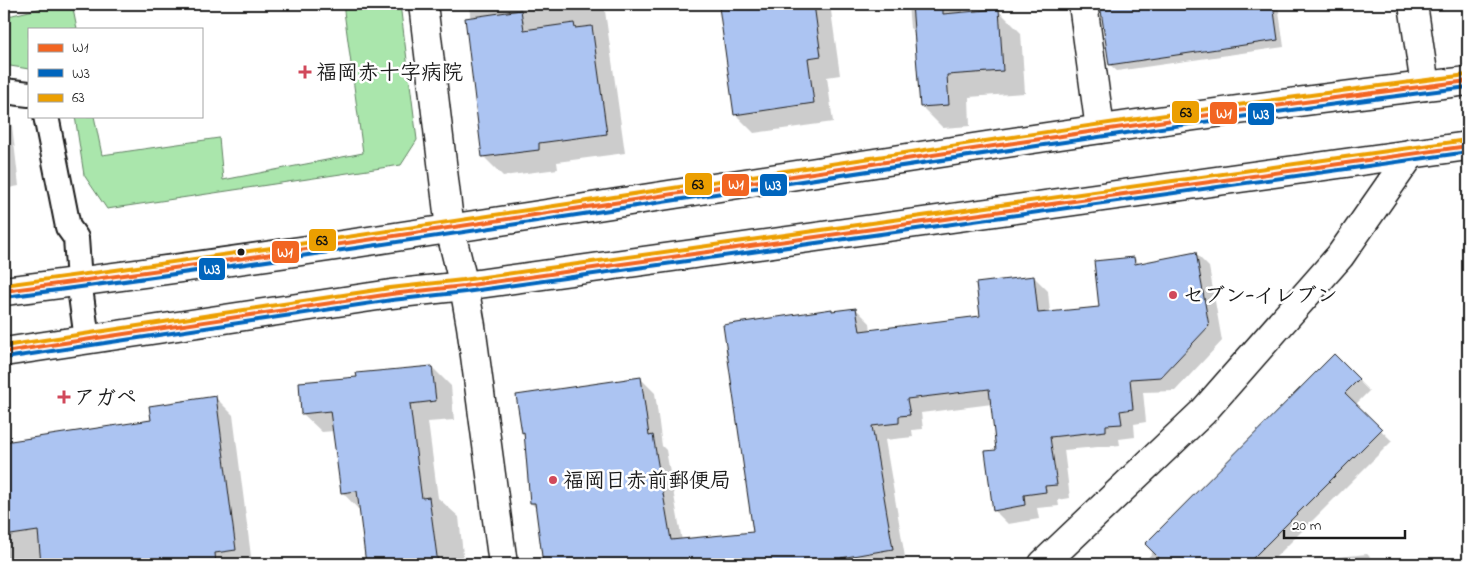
<svg xmlns="http://www.w3.org/2000/svg" width="1472" height="568" font-family="'Indie Flower','Klee One',sans-serif">
  <rect width="100%" height="100%" fill="#fff"/>
  <filter id="ink" filterUnits="userSpaceOnUse"><feTurbulence type="fractalNoise" baseFrequency=".02" numOctaves="2"/><feDisplacementMap in="SourceGraphic" scale="10" xChannelSelector="R" yChannelSelector="G"/><feConvolveMatrix kernelMatrix="1 2 1 2 8 2 1 2 1" color-interpolation-filters="sRGB"/></filter>
  <g filter="url(#ink)">
    <g fill="#aae6ac" stroke="#638164">
      <path d="M59 4H72L77 29H29V69L4 65V17Z"/>
      <path d="M343 4H400L417 140 401 165 107 209 84 175 75 116H94L102 155 219 138 223 180 363 153Z"/>
    </g>
    <g fill="#0003">
      <path d="M469 4H604L625 153 557 162 558 169 503 176 484 157Z"/>
      <path d="M720 4H830L840 75 827 77 833 122 754 133 735 114Z"/>
      <path d="M908 4H963V14L999 11 1021 33 1025 93 969 97 970 126 943 128 921 106 916 33 910 28Z"/>
      <path d="M1101 4H1278L1284 47 1117 71 1110 65Z"/>
      <path d="M4 116 12 125 19 186 4 189Z"/>
      <path d="M1195 253 1209 267 1222 341 1175 391 1143 392 1146 422 1134 424 1135 437 1119 439 1120 445 1064 450 1070 498 1058 500 1059 506 1037 508 1039 519 1008 524 994 510 997 451 992 404 921 413 923 429 912 430 913 437 885 440 906 563 544 564 537 509 531 503 525 435 523 432 641 379 655 393 662 446 666 450 682 541 754 533 833 312 856 309 870 323 871 331 981 317 1034 277 1048 291 1050 313 1100 308 1134 258 1140 264Z"/>
      <path d="M1334 356 1369 391 1355 405 1392 441 1269 564 1367 554 1377 564H1142Z"/>
      <path d="M432 367 451 386 454 420 428 422 438 498 459 517 464 564H368L361 512 342 492 334 431 322 432 302 413 358 378Z"/>
      <path d="M216 398 233 415 252 564H4V443L152 421Z"/>
    </g>
    <g fill="#acc4f2" stroke="#1c1c1c">
      <path d="M741 4H814L821 56 808 58 814 103 734 115 719 7Z"/>
      <path d="M912 4H943V14L999 9 1003 71 947 75 949 105 920 107Z"/>
      <path d="M1100 4H1273L1278 40 1109 65Z"/>
      <path d="M521 10 524 30 574 23 575 28 592 26 607 134 539 143V150L482 157 465 18Z"/>
      <path d="M1196 252 1209 326 1161 377 1130 379 1133 409 1120 411 1122 424 1106 425V431L1050 437 1057 485 1045 486 1046 492 1024 495 1025 505 993 511 985 451 996 450 989 389 907 399 910 415 899 416V423L872 426 893 549 841 558 842 564H543L535 503H530L524 432 522 433 516 395 641 377 649 436 653 435 671 540 753 532 723 325 832 309V311L856 308 860 331 980 316 976 283 1034 276 1038 313 1099 307 1094 261 1134 257 1135 264Z"/>
      <path d="M1334 354 1359 379 1345 393 1382 429 1247 564H1165L1145 544Z"/>
      <path d="M432 366 436 401 410 404 421 492 422 498 429 497 438 564H366L357 491 341 493 330 411 301 414 299 382 357 377 356 373Z"/>
      <path d="M216 396 236 550 215 553 216 564H41L38 531 4 536V442L151 420 149 406Z"/>
    </g>
    <g fill="none" stroke-linecap="round" stroke-linejoin="round">
      <g stroke="#1c1c1c" stroke-width="28">
        <g id="lane">
          <path d="M4 91 29 94"/>
          <path d="M46 116 68 227 76 238 79 281 87 339"/>
        </g>
      </g>
      <g stroke="#1c1c1c" stroke-width="31">
        <g id="street">
          <path d="M1083 4 1100 129"/>
          <path d="M1413 4 1425 86"/>
        </g>
      </g>
      <g stroke="#1c1c1c" stroke-width="31">
        <g id="secondary">
          <path d="M423 4 450 229 464 286 471 326 503 564"/>
          <path d="M4 291C493 231 978 137 1468 81"/>
          <path d="M4 352 391 294 464 286 1468 146"/>
          <path d="M1043 564 1203 412 1340 256 1412 153"/>
        </g>
      </g>
      <use href="#lane" stroke="#fff" stroke-width="24"/>
      <use href="#street" stroke="#fff" stroke-width="28"/>
      <use href="#secondary" stroke="#fff" stroke-width="28"/>
      <g stroke="#fff" stroke-width="8">
        <g id="bus-1">
          <path d="M4 291C493 227 979 141 1468 81"/>
          <path d="M4 352 391 294 464 286 1468 146"/>
        </g>
      </g>
      <g stroke="#fff" stroke-width="8">
        <g id="bus-2">
          <path d="M5 297C494 233 979 148 1468 87"/>
          <path d="M5 358 392 300 465 292 1468 152"/>
        </g>
      </g>
      <g stroke="#fff" stroke-width="8">
        <g id="bus-3">
          <path d="M4 285C492 221 978 135 1467 75"/>
          <path d="M4 346 390 288 463 280 1467 140"/>
        </g>
      </g>
      <use href="#bus-1" stroke="#f26522" stroke-width="4"/>
      <use href="#bus-2" stroke="#0065bd" stroke-width="4"/>
      <use href="#bus-3" stroke="#ec9f01" stroke-width="4"/>
    </g>
  </g>
  <g fill="#d1495b" stroke="#fff" stroke-width="2">
    <path d="M302.5 64.5h5v5h5v5h-5v5h-5v-5h-5v-5h5z"/>
    <circle cx="1173" cy="295" r="5"/>
    <path d="M61.5 389.5h5v5h5v5h-5v5h-5v-5h-5v-5h5z"/>
    <circle cx="553" cy="480" r="5"/>
  </g>
  <circle fill="#1c1c1c" stroke="#fff" stroke-width="2" cx="241" cy="252" r="4.5"/>
  <g text-anchor="middle" stroke-width="5" stroke-linejoin="round" paint-order="stroke">
    <g font-size="21" font-weight="bold" fill="#1c1c1c" stroke="#fff" text-anchor="start">
      <text x="316" y="79">福岡赤十字病院</text>
      <text x="1183" y="302">セブン-イレブン</text>
      <text x="74" y="404">アガペ</text>
      <text x="563" y="487">福岡日赤前郵便局</text>
    </g>
  </g>
  <g stroke="#fff" stroke-width="2">
    <rect x="1171" y="100" width="29" height="24" rx="5" fill="#ec9f01"/>
    <rect x="1209" y="101" width="29" height="24" rx="5" fill="#f26522"/>
    <rect x="1247" y="102" width="28" height="24" rx="5" fill="#0065bd"/>
    <rect x="684" y="172" width="29" height="24" rx="5" fill="#ec9f01"/>
    <rect x="721" y="173" width="29" height="24" rx="5" fill="#f26522"/>
    <rect x="759" y="173" width="29" height="24" rx="5" fill="#0065bd"/>
    <rect x="308" y="228" width="29" height="24" rx="5" fill="#ec9f01"/>
    <rect x="271" y="240" width="29" height="24" rx="5" fill="#f26522"/>
    <rect x="198" y="257" width="28" height="24" rx="5" fill="#0065bd"/>
  </g>
  <g font-size="14" text-anchor="middle" font-weight="bold" fill="#fff">
    <text x="1224" y="118">W1</text>
    <text x="1261" y="119">W3</text>
    <text x="736" y="189">W1</text>
    <text x="773" y="190">W3</text>
    <text x="285" y="257">W1</text>
    <text x="212" y="274">W3</text>
  </g>
  <g font-size="14" text-anchor="middle" font-weight="bold" fill="#111">
    <text x="1186" y="117">63</text>
    <text x="698" y="189">63</text>
    <text x="322" y="245">63</text>
  </g>
  <rect width="1472" height="568" fill="none" stroke="#fff" stroke-width="20"/>
  <rect x="10" y="10" width="1452" height="548" fill="none" stroke="#1c1c1c" stroke-width="2" filter="url(#ink)"/>
  <rect x="28" y="28" width="175" height="90" fill="#ffffff" stroke="#a4a4a4"/>
  <rect x="38" y="44" width="25" height="8" fill="#f26522" stroke="#a4a4a4"/>
  <text x="72" y="52" font-size="15" fill="#1c1c1c">W1</text>
  <rect x="38" y="69" width="25" height="8" fill="#0065bd" stroke="#a4a4a4"/>
  <text x="72" y="78" font-size="15" fill="#1c1c1c">W3</text>
  <rect x="38" y="94" width="25" height="8" fill="#ec9f01" stroke="#a4a4a4"/>
  <text x="72" y="102" font-size="15" fill="#1c1c1c">63</text>
  <path d="M1284 530v8h121v-8" fill="none" stroke="#1c1c1c" stroke-width="2.5"/>
  <text x="1292" y="530" font-size="15" fill="#1c1c1c" stroke="#ffffff" stroke-width="4" paint-order="stroke">20 m</text>
</svg>
